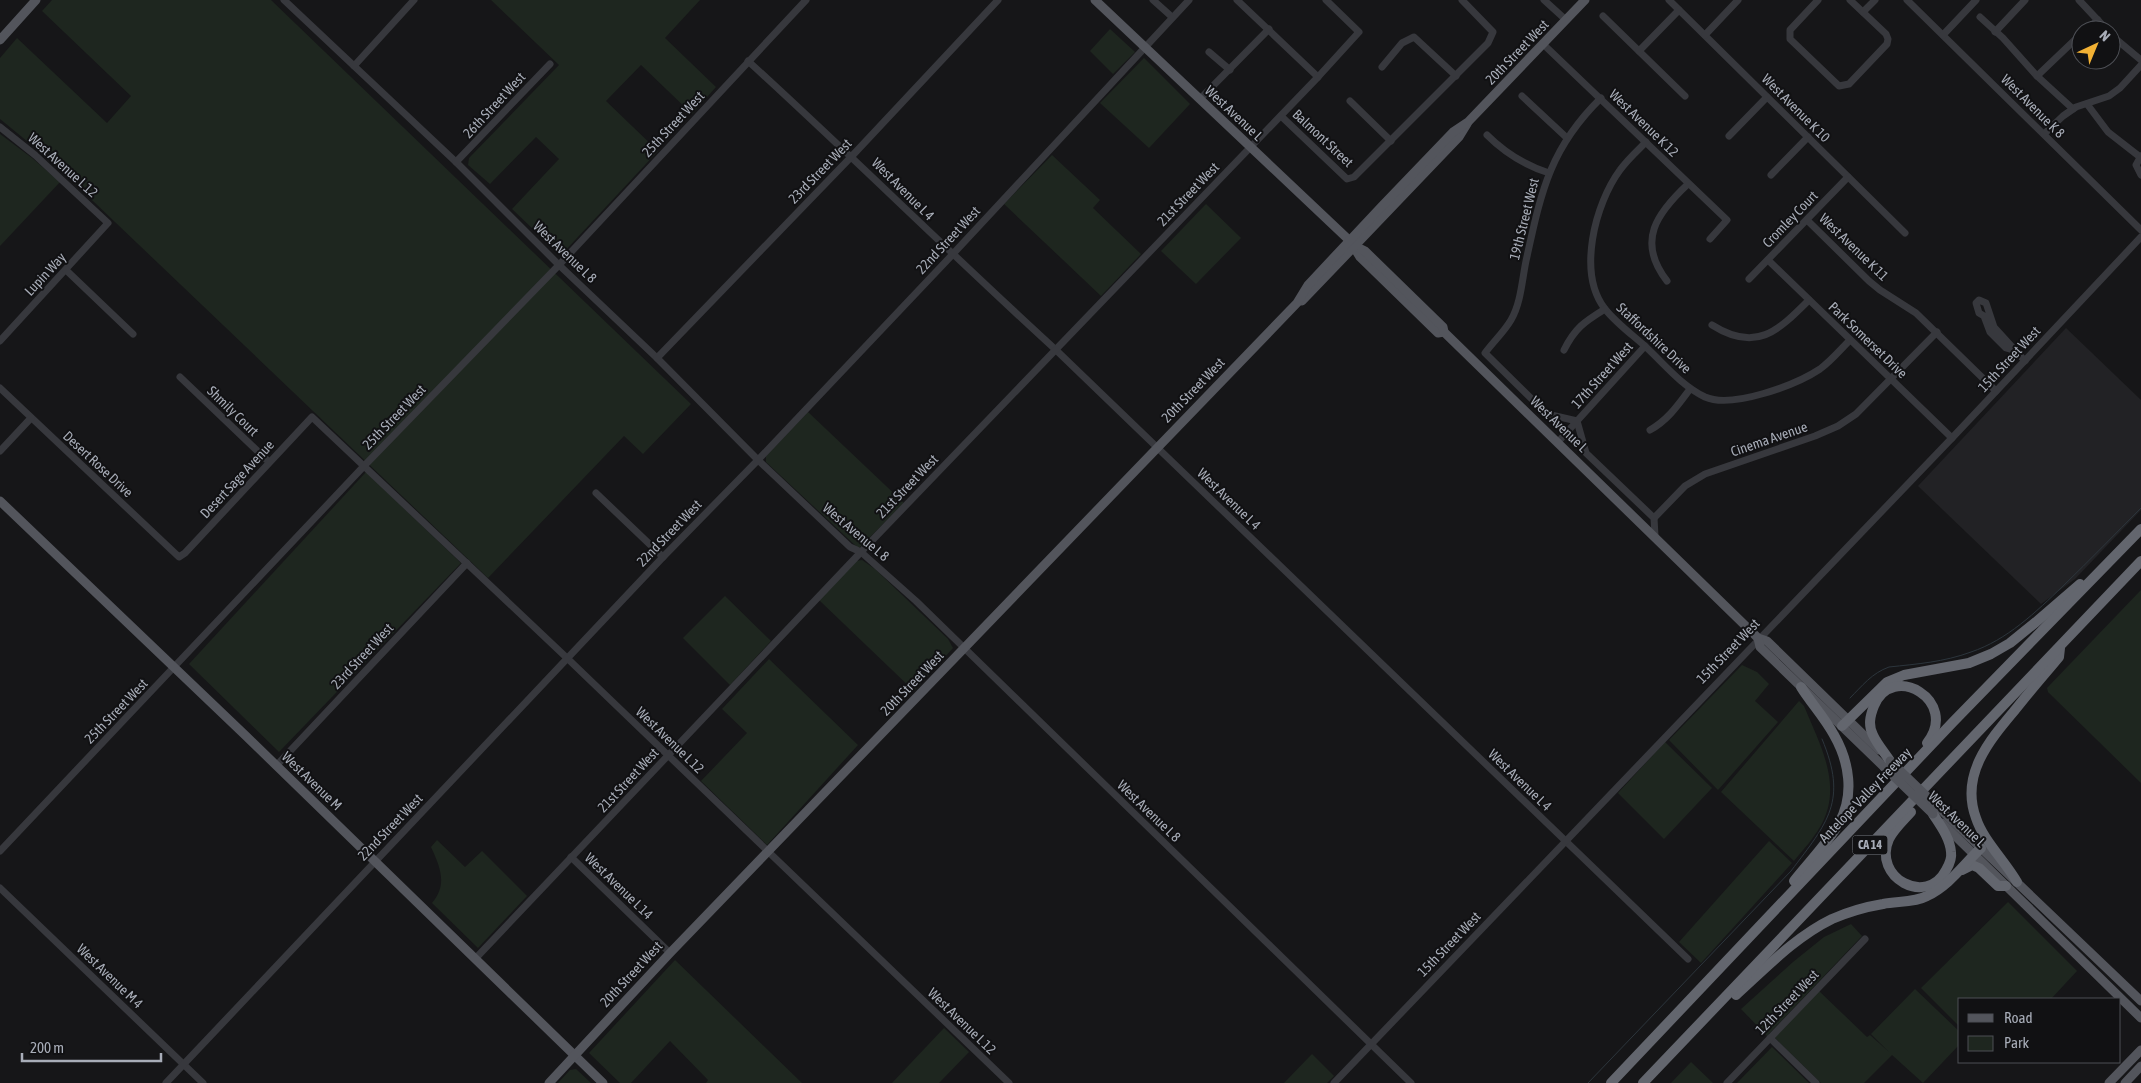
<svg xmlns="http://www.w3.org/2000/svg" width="2141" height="1083" font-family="'Asap Condensed',sans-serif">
  <rect width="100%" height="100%" fill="#161618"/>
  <path fill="#222225" d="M2066 328 2141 400V510L2075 579 2041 604 1918 486Z"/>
  <g fill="#1e261f">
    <path d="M52 0H271L691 404 643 454 624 436 488 578 50 160 0 119V58L17 38 107 123 131 96 42 11Z"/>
    <path d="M491 0H700L665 38 716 87 692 114 641 65 606 101 658 151 563 253 557 252 512 209 559 159 536 137 490 184 468 165 469 158 559 65Z"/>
    <path d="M1110 29 1135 52 1113 74 1090 51Z"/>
    <path d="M1144 58 1190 104 1149 148 1100 103Z"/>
    <path d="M0 134 32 158 60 182 0 246Z"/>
    <path d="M1052 155 1100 200 1093 208 1141 254 1101 296 1004 204Z"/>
    <path d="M1206 204 1241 238 1196 284 1161 251Z"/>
    <path d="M808 412 904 503 860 547H857L766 462V456Z"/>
    <path d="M366 472 461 563 279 752 189 664Z"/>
    <path d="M862 560 875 569 948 639 953 648 914 691 819 600 856 561Z"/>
    <path d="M2141 590V783L2048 692 2047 688Z"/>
    <path d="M725 596 771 641 730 685 683 638Z"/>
    <path d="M769 659 858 745 767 845 701 781 747 733 722 709Z"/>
    <path d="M1742 665 1757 672 1769 684 1755 701 1778 722 1718 790 1669 740Z"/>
    <path d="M1799 701 1804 706C1820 745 1844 786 1820 827 1813 839 1803 850 1794 861L1721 792Z"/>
    <path d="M1665 742 1712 788 1664 839 1618 793Z"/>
    <path d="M437 840 465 867 482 851 527 896 478 948 432 903C448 884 440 867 431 847Z"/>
    <path d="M1769 841 1792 863 1701 963 1679 942Z"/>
    <path d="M2008 902 2077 971 2051 999H1960V1027L1921 988Z"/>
    <path d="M1851 924 1862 936 1767 1036 1741 1009 1793 962 1824 937Z"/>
    <path d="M675 960 802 1083H706L708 1080 670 1041 631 1083H620L589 1053Z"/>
    <path d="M1915 989 1960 1032V1044L1923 1083 1892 1055 1864 1083H1821L1774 1037 1819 991 1867 1037 1870 1035 1889 1052 1871 1034Z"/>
    <path d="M944 1028 969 1052 939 1083H892Z"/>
    <path d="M1772 1047 1809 1083H1737Z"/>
    <path d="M1312 1054 1334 1076 1327 1083H1284Z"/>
    <path d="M1691 1062 1713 1083H1671Z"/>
    <path d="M576 1069 591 1083H558L570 1070Z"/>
  </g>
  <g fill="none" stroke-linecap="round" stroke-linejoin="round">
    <g stroke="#2c353c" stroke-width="1">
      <path d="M1850 698C1862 686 1872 673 1889 667 1917 664 1944 662 1971 652 2007 640 2036 612 2063 586 2090 560 2115 534 2141 508"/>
      <path d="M1588 1083 1791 871C1828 822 1848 801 1822 739"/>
    </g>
    <g stroke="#37383d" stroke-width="7">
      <path d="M284 0 456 162 559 265 657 358 758 460 850 547 861 552 916 601 1411 1083"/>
      <path d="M1153 0 1172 17"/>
      <path d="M1237 0 1318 77"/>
      <path d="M1544 0 1566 20"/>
      <path d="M1669 0 1905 233"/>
      <path d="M1818 0 1790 30V39L1839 86 1849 84 1887 44 1888 39 1886 34 1850 0"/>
      <path d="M1907 0 2141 230"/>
      <path d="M2079 0 2107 30"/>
      <path d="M1863 12 1875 0"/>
      <path d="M1603 16 1685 96"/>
      <path d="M1980 17 2003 38 2037 76 2073 109"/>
      <path d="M2086 30 2098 20"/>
      <path d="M1995 32 2025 0"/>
      <path d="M1705 35 1738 0"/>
      <path d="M1943 35 1976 0"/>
      <path d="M2111 35 2141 60"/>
      <path d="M1543 44 1727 220 1710 239"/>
      <path d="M1639 51 1679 10"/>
      <path d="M1209 52 1230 70"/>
      <path d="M748 61C852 156 952 255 1056 350L1688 959"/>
      <path d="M354 66 414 0"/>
      <path d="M1382 67 1402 43 1414 37 1456 76"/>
      <path d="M2037 76 2081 34"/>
      <path d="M1522 96 1567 138"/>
      <path d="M1601 98C1549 149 1541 193 1526 261 1522 280 1521 303 1511 320 1504 332 1493 342 1485 353L1547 414 1577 421 1586 453 1654 518 1655 536"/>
      <path d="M1200 99 1269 29"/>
      <path d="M1350 101 1391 141"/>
      <path d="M2087 104 2108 132 2140 157"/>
      <path d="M1281 116 1347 179 1354 177 1488 43 1493 32 1462 0"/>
      <path d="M0 127 35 155 108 223 0 341"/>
      <path d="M2044 134 2063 116 2076 107 2109 96 2120 88 2141 65"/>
      <path d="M1487 135C1505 153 1524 165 1549 173"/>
      <path d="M1729 136 1767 97"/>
      <path d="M1646 142C1637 151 1627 160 1620 170 1595 204 1577 273 1605 309 1617 324 1634 336 1647 348 1665 365 1682 386 1705 397 1732 409 1796 385 1820 369 1831 361 1841 349 1850 340"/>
      <path d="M2141 156 2136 165 2141 175"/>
      <path d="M456 162 550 64"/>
      <path d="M1771 175 1808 137"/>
      <path d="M1807 220 1869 281 1880 290 1916 313 1996 391"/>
      <path d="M1768 260 1952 438"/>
      <path d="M66 270 133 334"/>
      <path d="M1749 279 1848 177"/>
      <path d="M1667 281C1636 241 1657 213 1688 184"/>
      <path d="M1712 325C1756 353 1778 331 1809 300"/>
      <path d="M1564 350C1575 328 1584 322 1605 309"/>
      <path d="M2013 350 2006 348 1990 332 1984 316 1979 313 1976 303 1979 300 1986 303 1994 327 2025 361"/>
      <path d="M657 358 852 156 998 0"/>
      <path d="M180 377 269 462"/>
      <path d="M0 388 179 557 185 553 312 417 568 659 1009 1083"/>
      <path d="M1650 430C1668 420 1678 405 1690 389"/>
      <path d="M1558 442 1645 346"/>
      <path d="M0 451 31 418"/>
      <path d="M596 493 663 557"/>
      <path d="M1654 518 1685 486 1705 474 1815 436 1838 426 1856 414 1937 332"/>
      <path d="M276 766 467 563"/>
      <path d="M0 851 364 466 559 265 806 0"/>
      <path d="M571 857 670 953"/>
      <path d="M0 888 203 1083"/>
      <path d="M475 959 861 552 1318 77 1359 32 1326 0"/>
      <path d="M1770 1038 1816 1083"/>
      <path d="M166 1083 663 557 758 460 952 255 1189 0"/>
      <path d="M1334 1083 1952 438 2141 237"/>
      <path d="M1727 1083 1865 939"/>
    </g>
    <g stroke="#53555c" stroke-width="9">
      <path d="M1095 0 1350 241 1360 257 1438 333 1444 332"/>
      <path d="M0 40 36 0"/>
      <path d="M1355 246 1365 251 1443 327 1444 332 1758 638 1767 641 1879 750"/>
      <path d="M1302 301 1459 137 1467 124"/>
      <path d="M0 501 246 736 603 1083"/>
      <path d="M1758 638 1760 647 1884 767"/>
      <path d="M1939 808 2141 1001"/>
      <path d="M1942 823 2141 1018"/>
      <path d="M549 1083 670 953 1297 303 1308 285 1382 206 1453 132 1468 122 1585 0"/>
      <path d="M2109 1083 2141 1050"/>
      <path d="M2125 1083 2141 1066"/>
    </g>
    <g stroke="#63666e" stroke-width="10">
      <path d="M1842 726 1887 682 1904 675 1969 663 1991 654 2010 643 2036 622 2080 584"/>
      <path d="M1890 761C1885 753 1877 744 1873 735 1868 725 1870 716 1874 706 1892 661 1960 701 1927 743"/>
      <path d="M1911 812C1904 820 1894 829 1889 839 1872 878 1927 907 1946 870 1949 865 1952 858 1951 852 1950 838 1940 825 1933 814"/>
      <path d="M1962 870 1972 865 1979 868 1998 886H2006"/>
      <path d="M1794 881C1808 863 1828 843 1839 823 1855 795 1849 761 1834 735 1825 718 1811 703 1801 687"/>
      <path d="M2017 882C2005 861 1983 840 1976 818 1960 775 1989 741 2015 710 2029 692 2044 675 2059 657L2060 648"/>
      <path d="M1736 995C1766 968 1795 937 1832 919 1848 912 1865 907 1883 904 1897 901 1914 903 1927 896 1949 886 1964 864 1981 848"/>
      <path d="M1611 1083 1953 722 2141 529"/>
      <path d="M1643 1083 2141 561"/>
    </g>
    <g stroke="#53555c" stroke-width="9">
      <path d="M1890 761 1939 808"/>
      <path d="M1884 767 1933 814"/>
    </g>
  </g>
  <g text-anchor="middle" stroke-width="4" stroke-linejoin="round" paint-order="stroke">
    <rect fill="#111113" stroke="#7b7e86" stroke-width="1" x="1852.5" y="835.5" width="35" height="19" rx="4"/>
    <g font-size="12" font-weight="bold" fill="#a8adb8">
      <text x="1870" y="849">CA 14</text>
    </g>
    <g font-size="14" fill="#a8adb8" stroke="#111113">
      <text transform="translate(1517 52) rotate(-46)" y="5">20th Street West</text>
      <text transform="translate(494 105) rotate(-47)" y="5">26th Street West</text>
      <text transform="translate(2033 106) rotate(45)" y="5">West Avenue K 8</text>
      <text transform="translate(1796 108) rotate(45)" y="5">West Avenue K 10</text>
      <text transform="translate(1234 113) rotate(43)" y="5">West Avenue L</text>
      <text transform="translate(1644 123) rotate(44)" y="5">West Avenue K 12</text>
      <text transform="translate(673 124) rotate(-47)" y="5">25th Street West</text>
      <text transform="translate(1323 138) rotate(43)" y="5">Balmont Street</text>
      <text transform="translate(63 165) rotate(42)" y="5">West Avenue L 12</text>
      <text transform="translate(820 171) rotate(-46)" y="5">23rd Street West</text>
      <text transform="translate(903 189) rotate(45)" y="5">West Avenue L 4</text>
      <text transform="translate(1188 194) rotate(-46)" y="5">21st Street West</text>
      <text transform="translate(1524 219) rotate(-76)" y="5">19th Street West</text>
      <text transform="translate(1790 219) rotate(-46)" y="5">Cromley Court</text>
      <text transform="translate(948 240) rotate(-47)" y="5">22nd Street West</text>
      <text transform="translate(1854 247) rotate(44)" y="5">West Avenue K 11</text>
      <text transform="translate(565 252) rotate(44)" y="5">West Avenue L 8</text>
      <text transform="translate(45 274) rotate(-47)" y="5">Lupin Way</text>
      <text transform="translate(1654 338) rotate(43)" y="5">Staffordshire Drive</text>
      <text transform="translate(1868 340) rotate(44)" y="5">Park Somerset Drive</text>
      <text transform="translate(2009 359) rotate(-47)" y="5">15th Street West</text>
      <text transform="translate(1602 375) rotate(-48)" y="5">17th Street West</text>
      <text transform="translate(1193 390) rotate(-46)" y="5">20th Street West</text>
      <text transform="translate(233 411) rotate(44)" y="5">Shmily Court</text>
      <text transform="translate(394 417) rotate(-46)" y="5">25th Street West</text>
      <text transform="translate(1559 424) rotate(44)" y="5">West Avenue L</text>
      <text transform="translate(1769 439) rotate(-19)" y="5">Cinema Avenue</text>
      <text transform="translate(98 464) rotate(43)" y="5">Desert Rose Drive</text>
      <text transform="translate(237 479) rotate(-47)" y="5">Desert Sage Avenue</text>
      <text transform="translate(907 486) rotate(-46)" y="5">21st Street West</text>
      <text transform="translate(1229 499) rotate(44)" y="5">West Avenue L 4</text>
      <text transform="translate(856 532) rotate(40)" y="5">West Avenue L 8</text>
      <text transform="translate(669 533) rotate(-46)" y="5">22nd Street West</text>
      <text transform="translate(1728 651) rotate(-46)" y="5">15th Street West</text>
      <text transform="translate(362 656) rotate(-47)" y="5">23rd Street West</text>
      <text transform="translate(912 683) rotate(-46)" y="5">20th Street West</text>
      <text transform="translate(116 711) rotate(-46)" y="5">25th Street West</text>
      <text transform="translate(670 740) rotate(44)" y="5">West Avenue L 12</text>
      <text transform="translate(628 780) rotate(-47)" y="5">21st Street West</text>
      <text transform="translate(1520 780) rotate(44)" y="5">West Avenue L 4</text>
      <text transform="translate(312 781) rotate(44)" y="5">West Avenue M</text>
      <text transform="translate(1865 795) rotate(-46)" y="5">Antelope Valley Freeway</text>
      <text transform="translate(1149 811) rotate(44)" y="5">West Avenue L 8</text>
      <text transform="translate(1957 819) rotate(44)" y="5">West Avenue L</text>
      <text transform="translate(390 827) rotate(-46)" y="5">22nd Street West</text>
      <text transform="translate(619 886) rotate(44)" y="5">West Avenue L 14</text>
      <text transform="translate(1449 944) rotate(-46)" y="5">15th Street West</text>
      <text transform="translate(631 974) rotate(-47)" y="5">20th Street West</text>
      <text transform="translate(110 976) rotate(44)" y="5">West Avenue M 4</text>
      <text transform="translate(1787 1002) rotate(-46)" y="5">12th Street West</text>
      <text transform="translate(962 1021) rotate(44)" y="5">West Avenue L 12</text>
    </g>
  </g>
  <rect x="1958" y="998" width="162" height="65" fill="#111113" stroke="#4d4f55"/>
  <rect x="1968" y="1014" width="25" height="8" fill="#53555c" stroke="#4d4f55"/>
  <text x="2004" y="1023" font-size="15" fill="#a8adb8">Road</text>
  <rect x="1968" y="1036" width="25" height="15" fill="#1e261f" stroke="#4d4f55"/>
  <text x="2004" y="1048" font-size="15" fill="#a8adb8">Park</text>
  <g transform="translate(2096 45) rotate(44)"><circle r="24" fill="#111113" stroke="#4d4f55"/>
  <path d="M0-4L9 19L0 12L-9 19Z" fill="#f2b134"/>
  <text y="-8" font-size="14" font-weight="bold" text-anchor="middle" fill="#a8adb8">N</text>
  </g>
  <path d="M22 1053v8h139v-8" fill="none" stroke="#a8adb8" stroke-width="2.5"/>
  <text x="30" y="1053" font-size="15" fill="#a8adb8" stroke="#111113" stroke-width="4" paint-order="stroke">200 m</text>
</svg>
